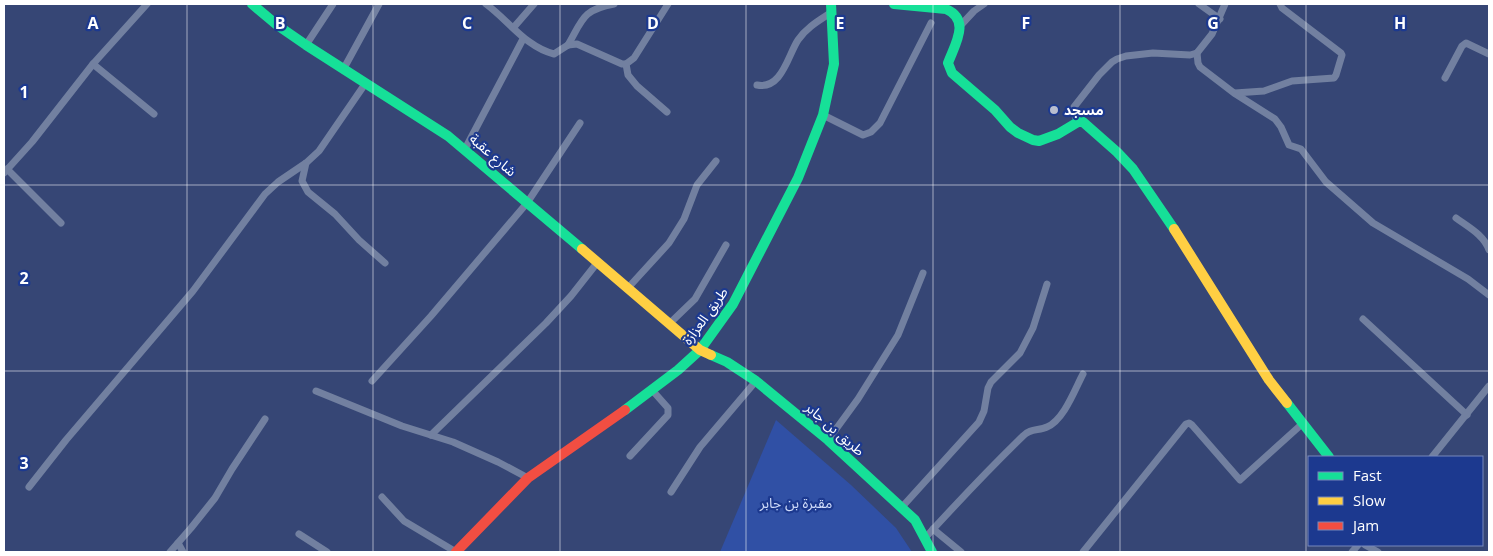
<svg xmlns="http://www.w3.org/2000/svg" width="1493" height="556" font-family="'Open Sans','Noto Sans Arabic',sans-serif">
  <rect width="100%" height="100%" fill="#364675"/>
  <path fill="#3050a5" d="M776 420 851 485 896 528 912 552H720Z"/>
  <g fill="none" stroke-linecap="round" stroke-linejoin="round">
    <g stroke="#7280a0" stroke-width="7">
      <path d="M486 4C509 21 526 47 554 54L568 45 577 44 622 64H626L634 58 668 4"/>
      <path d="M1199 4 1220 19"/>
      <path d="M961 25 974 11 984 4"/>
      <path d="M514 27 534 4"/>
      <path d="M306 45 333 4"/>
      <path d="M568 45C583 19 582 10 614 4"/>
      <path d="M1197 53 1198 63 1200 67 1234 93 1275 119 1281 127 1289 145 1301 149 1326 182 1373 223 1468 279 1489 295"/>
      <path d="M93 64 154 114"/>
      <path d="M626 64 628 75 637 86 667 112"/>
      <path d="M343 70 379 4"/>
      <path d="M1445 78 1462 46 1466 43 1489 54"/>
      <path d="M757 85C782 90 788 55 798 40 807 27 820 20 832 12"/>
      <path d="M1235 93 1264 91 1292 81 1334 78 1336 75 1342 55 1341 53 1282 8 1280 4"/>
      <path d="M823 115 863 135 871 132 880 123 931 23"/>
      <path d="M1078 122 1074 114V107L1099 75 1112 62 1117 59 1126 56 1153 53 1190 55 1197 53 1212 34 1225 4"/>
      <path d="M465 149 523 39"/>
      <path d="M306 163 302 181 308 192 335 214 359 240 385 263"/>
      <path d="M7 169 61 223"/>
      <path d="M4 173 32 142 93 64 147 4"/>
      <path d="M1456 218C1468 227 1484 235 1489 250"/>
      <path d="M627 289 669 243 684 219 697 185 716 161"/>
      <path d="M1363 319 1467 415"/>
      <path d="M669 324 695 299 726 245"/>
      <path d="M372 381 431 316 527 203 580 123"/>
      <path d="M316 391 402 426 453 442 498 462 528 478"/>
      <path d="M431 435 546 323 571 296 597 263"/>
      <path d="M828 440 858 399 898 335 923 273"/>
      <path d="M630 456 668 415V408L652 390"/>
      <path d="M1432 457 1489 386"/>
      <path d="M29 487 66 440 193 291 265 194 278 182 306 163 319 151 365 84"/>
      <path d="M671 492 700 447 756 381"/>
      <path d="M382 497 404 521 456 552"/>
      <path d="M902 507 979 422 984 411 988 388 991 382 1020 353 1033 328 1047 284"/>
      <path d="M933 529 961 552"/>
      <path d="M299 534 327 552"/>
      <path d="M925 538C957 503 989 469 1023 436 1030 428 1039 431 1047 427 1064 420 1075 389 1083 374"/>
      <path d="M178 543 183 552"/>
      <path d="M1365 545 1378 552"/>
      <path d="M170 552 191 528 215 498 232 469 265 419"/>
      <path d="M1083 552 1186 424 1189 423 1192 425 1240 480 1302 424"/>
      <path d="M1352 552 1358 545"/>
    </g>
    <g stroke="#16e098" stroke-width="10">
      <path d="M252 4 277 25 306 45 448 136 582 249"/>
      <path d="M894 4 946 9C971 20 955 44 948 63L952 73 995 110 1010 127 1018 133 1033 140 1039 141 1058 134 1078 122H1083L1117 152 1133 169 1174 229"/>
      <path d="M711 355 727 362 756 381 828 440 915 520 932 552"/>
      <path d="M1287 403 1329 457"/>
      <path d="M625 410 678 370 700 350 733 304 798 178 823 115 834 64 831 4"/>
    </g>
    <g stroke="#ffcf43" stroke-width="10">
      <path d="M1174 229 1269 380 1287 403"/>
      <path d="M582 249 700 350 711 355"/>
    </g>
    <path stroke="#f24e42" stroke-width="10" d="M456 552 528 478 625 410"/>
  </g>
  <path fill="none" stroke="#fff" stroke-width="1" stroke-opacity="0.55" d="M187 4V552M373 4V552M560 4V552M746 4V552M933 4V552M1120 4V552M1306 4V552M4 185H1489M4 371H1489"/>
  <circle fill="#b9becf" stroke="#1c398f" stroke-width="2" cx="1054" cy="110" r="5"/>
  <g text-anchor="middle" stroke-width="4.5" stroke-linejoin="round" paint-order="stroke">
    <g font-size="14" font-weight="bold" fill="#fff" stroke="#1c398f" text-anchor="start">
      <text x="1064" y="115">مسجد</text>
    </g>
    <g font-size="14" fill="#fff" stroke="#1c398f">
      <text transform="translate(493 155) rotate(41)" y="5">شارع عقبة</text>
      <text transform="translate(705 316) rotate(-54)" y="5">طريق العزازة</text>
      <text transform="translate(835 429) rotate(41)" y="5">طريق بن جابر</text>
    </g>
    <g font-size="14" fill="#d0dcfa" stroke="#1c398f">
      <text x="796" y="508">مقبرة بن جابر</text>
    </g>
  </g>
  <g font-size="16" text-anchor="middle" font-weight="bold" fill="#fff" stroke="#1c398f" stroke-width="4.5" stroke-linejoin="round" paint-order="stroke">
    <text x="93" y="29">A</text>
    <text x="280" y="29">B</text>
    <text x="467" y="29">C</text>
    <text x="653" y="29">D</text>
    <text x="840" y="29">E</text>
    <text x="1026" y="29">F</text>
    <text x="1213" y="29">G</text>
    <text x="1400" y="29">H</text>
    <text x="24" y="98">1</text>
    <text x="24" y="284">2</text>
    <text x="24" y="469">3</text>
  </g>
  <rect width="1493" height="556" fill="none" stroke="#ffffff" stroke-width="10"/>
  <rect x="1308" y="456" width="175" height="90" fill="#1c398f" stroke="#7788bc"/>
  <rect x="1318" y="472" width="25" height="8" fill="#16e098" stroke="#7788bc"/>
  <text x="1353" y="481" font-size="15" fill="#ffffff">Fast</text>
  <rect x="1318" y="497" width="25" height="8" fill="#ffcf43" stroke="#7788bc"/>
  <text x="1353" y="506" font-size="15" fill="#ffffff">Slow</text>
  <rect x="1318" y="522" width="25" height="8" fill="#f24e42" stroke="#7788bc"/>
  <text x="1353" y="531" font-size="15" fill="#ffffff">Jam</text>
</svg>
